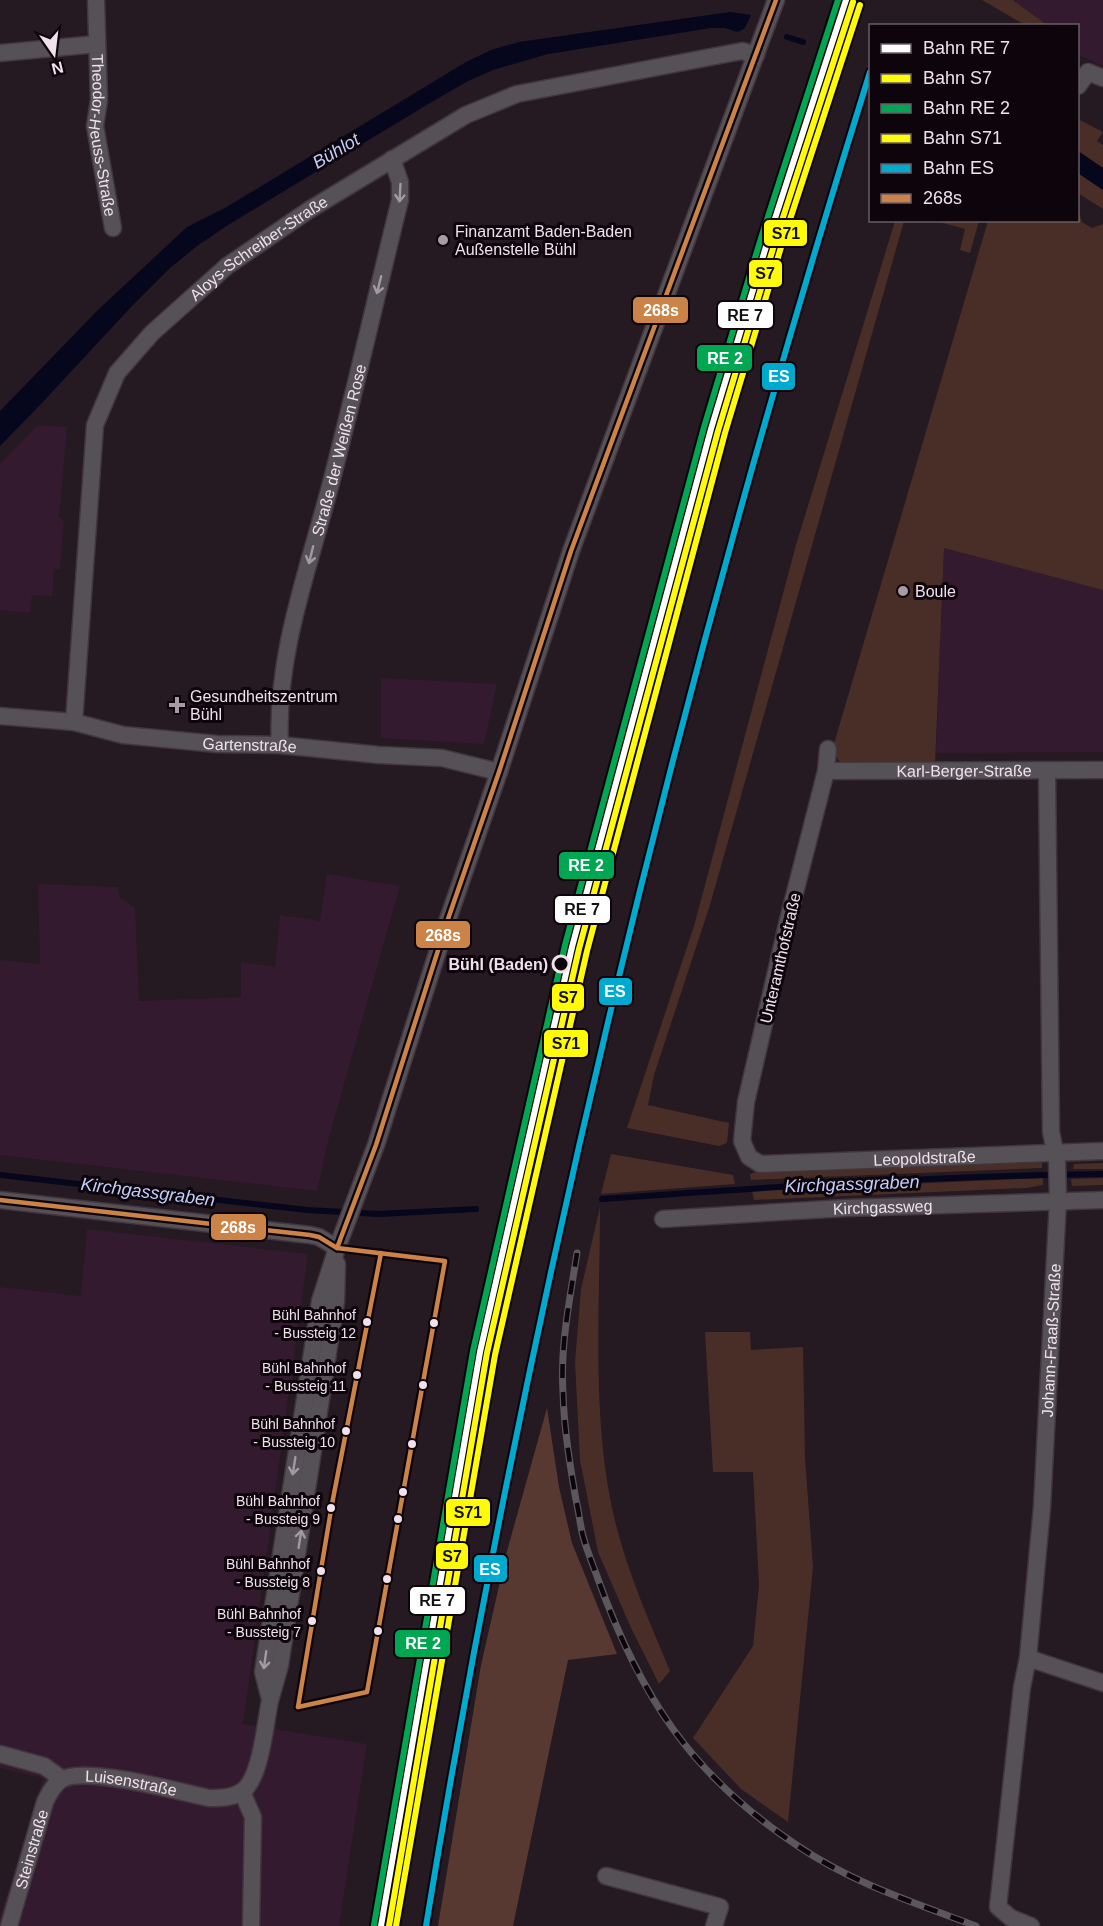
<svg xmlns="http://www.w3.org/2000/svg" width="1103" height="1926" font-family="Arial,sans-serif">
  <rect width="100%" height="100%" fill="#251922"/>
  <g fill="#341a2e">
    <path d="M1016 0H1103V66L1078 55V26L1047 25 1016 3Z"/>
    <path d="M38 425 67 427 59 518 64 520 60 569H54L52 596 32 595 30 613 0 610V464Z"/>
    <path d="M944 548 1103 590V752L936 753Z"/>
    <path d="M381 678 497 684 484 744 381 738Z"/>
    <path d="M327 874 400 886 328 1141 317 1191 0 1155V960L40 964 38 884 118 887 120 898 135 907 139 1001 241 997V962L275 967 280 915 320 921Z"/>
    <path d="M87 1229 308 1254 293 1362 296 1363 289 1391 243 1724 367 1744 339 1926H0V1917L43 1778 0 1768V1287L81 1296Z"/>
  </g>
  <g fill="#482e26">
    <path d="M982 0H1013L1047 25H1025Z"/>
    <path d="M1078 119 1103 132 1097 141 1103 145V168L1078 151Z"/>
    <path d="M1078 173 1103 190V209L1078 193Z"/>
    <path d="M1078 209 1082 222 1092 228 1103 224V590L944 548 935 765 844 764 838 760 833 747 988 221 1078 220Z"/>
    <path d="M895 221H904L710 905 654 1075 648 1105 729 1123 727 1143 719 1146 627 1128 694 926 796 545Z"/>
    <path d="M935 221H979L970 253 960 250 965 229Z"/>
    <path d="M611 1154 733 1175 735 1184 601 1194Z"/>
    <path d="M1035 1159 1042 1162V1168L751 1180 750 1174 765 1169Z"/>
    <path d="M1103 1163V1169H1073L1074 1164Z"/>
    <path d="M1043 1178V1185L1026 1188 754 1200 752 1191Z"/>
    <path d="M1103 1178V1185L1072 1186 1071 1179Z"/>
    <path d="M600 1207C600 1304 592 1408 611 1503 623 1562 647 1616 670 1671L659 1684 631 1628 598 1552 580 1460 575 1362 581 1289Z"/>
    <path d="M705 1332H750L751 1350 803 1347 805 1458 813 1567 788 1822 741 1789 693 1738 753 1646 759 1585 753 1472H713Z"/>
  </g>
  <path fill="#583931" d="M547 1408 559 1487 572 1543 617 1654 568 1660 513 1926H438L481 1665 507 1551Z"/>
  <g fill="#06071c">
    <path d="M730 12 751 15 745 28 738 32 725 28H711L548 54 493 70 468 81 430 103 228 225 197 246 170 268 131 307 40 405 0 446V411L98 310 187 227 225 208 466 62 491 50 519 42Z"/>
    <path d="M1078 151 1103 168V190L1078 173Z"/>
  </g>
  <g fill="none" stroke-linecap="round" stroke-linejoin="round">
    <g stroke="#06071c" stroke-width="6">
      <path d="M787 37 803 42"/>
      <path d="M0 1175 307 1210 379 1214 476 1209"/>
      <path d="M602 1199C768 1187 936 1176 1103 1174"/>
    </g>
    <g stroke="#41363d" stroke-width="19">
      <g id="minor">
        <path id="s1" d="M96 0 99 100 95 126 113 228"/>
        <path d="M0 53 97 44"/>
        <path d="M1078 86 1088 72 1103 78"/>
        <path id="s2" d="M0 716 74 722 123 735 217 744 280 745 379 755 442 758 499 772"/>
        <path id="s3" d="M74 722 95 425 117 373 152 333 227 266 309 210 466 115 517 94 742 51 756 55"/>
        <path id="s4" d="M280 745C275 655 310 565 332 479 356 386 377 293 400 200V182L392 159"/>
        <path id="s5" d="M828 749 826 771 789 916 746 1102 742 1141 749 1157 760 1164 1103 1151"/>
        <path id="s6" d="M826 771 1103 770"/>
        <path d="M0 1200 310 1235 319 1237 337 1248"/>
        <path id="s7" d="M663 1219 846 1208 1103 1200"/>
        <path d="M1028 1658 1103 1683"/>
        <path d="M270 1699 263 1672 320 1301 337 1248 376 1145 448 919 499 772 571 551 776 0"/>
        <path d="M0 1754 44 1766 62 1779"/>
        <path d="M242 1792 253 1817 251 1926"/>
        <path d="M606 1876 720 1907 714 1926"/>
        <path id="s8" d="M9 1926 45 1802C49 1794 53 1785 61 1780 83 1765 181 1792 209 1798 220 1798 232 1798 241 1792 261 1781 265 1723 270 1701 273 1689 277 1677 280 1665L336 1301 337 1264"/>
        <path id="s9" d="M1031 1926 1011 1918 998 1907 1022 1687 1028 1658 1042 1507 1058 1200 1057 1161 1051 1132 1047 771"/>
      </g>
    </g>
    <use href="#minor" stroke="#555157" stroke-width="16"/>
    <g stroke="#5b575c" stroke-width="7">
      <path id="rail" d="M577 1253C570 1298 560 1346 563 1392 564 1429 570 1465 576 1500 579 1512 580 1525 583 1536 587 1551 593 1565 598 1579 617 1632 640 1683 673 1729 706 1775 751 1815 798 1846 852 1883 915 1903 976 1926"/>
    </g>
    <use href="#rail" stroke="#0d050b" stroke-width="4.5" stroke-dasharray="14" stroke-linecap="butt"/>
    <g stroke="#0d050b" stroke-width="9">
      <g id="bus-1">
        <path d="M0 1200 310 1235 319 1237 337 1248 445 1261 367 1692 298 1707"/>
        <path d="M337 1248 376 1145 448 919 499 772 571 551 776 0"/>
        <path d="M298 1707 332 1504 381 1253"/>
      </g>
    </g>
    <use href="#bus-1" stroke="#cb8347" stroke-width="4.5"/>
    <g stroke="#0d050b" stroke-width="10">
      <path id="rail-1" d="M381 1926 480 1352 572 947 711 429 768 240 846 0"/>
    </g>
    <g stroke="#0d050b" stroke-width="10">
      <path id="rail-2" d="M389 1926 487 1353 579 949 718 431 775 242 853 2"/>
    </g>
    <g stroke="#0d050b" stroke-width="10">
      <path id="rail-3" d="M374 1925 473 1351 565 945 704 427 761 238 838 0"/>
    </g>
    <g stroke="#0d050b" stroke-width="10">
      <path id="rail-4" d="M396 1926 495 1355 587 951 725 433 782 244 860 5"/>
    </g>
    <g stroke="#0d050b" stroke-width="10">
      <path id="rail-5" d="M426 1926C529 1298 680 679 870 72"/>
    </g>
    <use href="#rail-1" stroke="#fff" stroke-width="6"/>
    <use href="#rail-2" stroke="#fff90a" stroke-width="6"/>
    <use href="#rail-3" stroke="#00a651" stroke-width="6"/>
    <use href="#rail-4" stroke="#fff90a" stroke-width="6"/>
    <use href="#rail-5" stroke="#00a9ce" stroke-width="6"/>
  </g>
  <defs><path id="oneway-shaft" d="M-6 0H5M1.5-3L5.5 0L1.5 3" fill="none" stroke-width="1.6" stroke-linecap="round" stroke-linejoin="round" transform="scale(1.5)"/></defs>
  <g stroke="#a299a2">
    <use href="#oneway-shaft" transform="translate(400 193) rotate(93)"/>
    <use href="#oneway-shaft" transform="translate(379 285) rotate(104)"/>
    <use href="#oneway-shaft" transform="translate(311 555) rotate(104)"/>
    <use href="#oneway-shaft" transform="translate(294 1466) rotate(99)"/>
    <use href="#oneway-shaft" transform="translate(300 1539) rotate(-81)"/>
    <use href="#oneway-shaft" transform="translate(265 1660) rotate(98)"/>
  </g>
  <g fill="#a99ba5" stroke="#0d050b" stroke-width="2">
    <circle cx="443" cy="240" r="6"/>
    <circle cx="903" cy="591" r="6"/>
    <path d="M174 696h6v6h6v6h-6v6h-6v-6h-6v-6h6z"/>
  </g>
  <circle fill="#0d050b" stroke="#f0e1ec" stroke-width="3" cx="561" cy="964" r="8"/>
  <g fill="#f0e1ec" stroke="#0d050b" stroke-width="2">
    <circle cx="367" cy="1322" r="5"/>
    <circle cx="434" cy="1323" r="5"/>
    <circle cx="357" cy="1375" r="5"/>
    <circle cx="423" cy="1385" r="5"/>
    <circle cx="346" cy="1431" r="5"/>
    <circle cx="412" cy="1444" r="5"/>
    <circle cx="403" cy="1492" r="5"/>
    <circle cx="331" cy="1508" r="5"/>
    <circle cx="398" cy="1519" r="5"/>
    <circle cx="321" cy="1571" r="5"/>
    <circle cx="387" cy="1579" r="5"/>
    <circle cx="312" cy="1621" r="5"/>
    <circle cx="378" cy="1631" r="5"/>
  </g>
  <g text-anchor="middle" stroke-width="6" stroke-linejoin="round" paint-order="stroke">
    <g font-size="14" fill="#f0e1ec" stroke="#0d050b" text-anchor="end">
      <text x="356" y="1320">Bühl Bahnhof<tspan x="356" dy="18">- Bussteig 12</tspan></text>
      <text x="346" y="1373">Bühl Bahnhof<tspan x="346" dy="18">- Bussteig 11</tspan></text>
      <text x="335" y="1429">Bühl Bahnhof<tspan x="335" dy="18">- Bussteig 10</tspan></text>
      <text x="320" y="1506">Bühl Bahnhof<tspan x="320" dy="18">- Bussteig 9</tspan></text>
      <text x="310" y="1569">Bühl Bahnhof<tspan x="310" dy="18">- Bussteig 8</tspan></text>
      <text x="301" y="1619">Bühl Bahnhof<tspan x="301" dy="18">- Bussteig 7</tspan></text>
    </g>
    <g font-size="16" fill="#f0e1ec" stroke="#0d050b">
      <text dy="6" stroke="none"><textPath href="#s1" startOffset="136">Theodor-Heuss-Straße</textPath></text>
      <text dy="6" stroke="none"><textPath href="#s3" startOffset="544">Aloys-Schreiber-Straße</textPath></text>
      <text dy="6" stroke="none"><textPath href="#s4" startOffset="302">Straße der Weißen Rose</textPath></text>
      <text dy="6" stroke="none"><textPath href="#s2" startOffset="252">Gartenstraße</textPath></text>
      <text dy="6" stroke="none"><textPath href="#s6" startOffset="138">Karl-Berger-Straße</textPath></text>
      <text transform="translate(780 958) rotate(-77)" y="6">Unteramthofstraße</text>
      <text dy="6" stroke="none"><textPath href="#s5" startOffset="597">Leopoldstraße</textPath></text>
      <text dy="6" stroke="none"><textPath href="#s7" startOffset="220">Kirchgassweg</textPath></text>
      <text dy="6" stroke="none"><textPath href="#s9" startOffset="608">Johann-Fraaß-Straße</textPath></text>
      <text dy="6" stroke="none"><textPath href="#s8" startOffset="228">Luisenstraße</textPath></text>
      <text dy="6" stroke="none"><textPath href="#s8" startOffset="80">Steinstraße</textPath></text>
    </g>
    <g font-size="16" fill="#f0e1ec" stroke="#0d050b" text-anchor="start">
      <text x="455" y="237">Finanzamt Baden-Baden<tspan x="455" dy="18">Außenstelle Bühl</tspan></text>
      <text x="915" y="597">Boule</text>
      <text x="190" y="702">Gesundheitszentrum<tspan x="190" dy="18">Bühl</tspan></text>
    </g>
    <g font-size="16" font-weight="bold" fill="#f0e1ec" stroke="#0d050b" text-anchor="end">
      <text x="548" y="970">Bühl (Baden)</text>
    </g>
    <g font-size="18" font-style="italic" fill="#bfcefb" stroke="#0d050b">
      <text transform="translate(336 151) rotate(-31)" y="6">Bühlot</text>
      <text transform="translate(852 1184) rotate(-2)" y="6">Kirchgassgraben</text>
      <text transform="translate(148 1192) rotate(7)" y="6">Kirchgassgraben</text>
    </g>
  </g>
  <g stroke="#0d050b" stroke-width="2">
    <rect x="763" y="219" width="45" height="28" rx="6" fill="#fff90a"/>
    <rect x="748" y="259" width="35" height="29" rx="6" fill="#fff90a"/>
    <rect x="632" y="296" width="57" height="28" rx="6" fill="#cb8347"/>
    <rect x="717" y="301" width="57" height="28" rx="6" fill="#fff"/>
    <rect x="696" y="344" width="57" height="28" rx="6" fill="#00a651"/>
    <rect x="761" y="362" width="35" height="29" rx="6" fill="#00a9ce"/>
    <rect x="558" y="851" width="57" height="29" rx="6" fill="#00a651"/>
    <rect x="554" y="895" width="57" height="29" rx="6" fill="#fff"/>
    <rect x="415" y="920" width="56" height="29" rx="6" fill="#cb8347"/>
    <rect x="598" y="977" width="35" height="29" rx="6" fill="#00a9ce"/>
    <rect x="551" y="983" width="34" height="29" rx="6" fill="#fff90a"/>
    <rect x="543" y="1029" width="46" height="29" rx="6" fill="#fff90a"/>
    <rect x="210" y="1213" width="57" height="28" rx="6" fill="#cb8347"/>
    <rect x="445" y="1498" width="46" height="29" rx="6" fill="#fff90a"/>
    <rect x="435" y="1542" width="34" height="28" rx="6" fill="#fff90a"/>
    <rect x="473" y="1554" width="35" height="29" rx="6" fill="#00a9ce"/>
    <rect x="409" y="1586" width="57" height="29" rx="6" fill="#fff"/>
    <rect x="394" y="1629" width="57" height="29" rx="6" fill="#00a651"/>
  </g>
  <g font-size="16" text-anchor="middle" font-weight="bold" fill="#fff">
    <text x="661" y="316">268s</text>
    <text x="725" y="364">RE 2</text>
    <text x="779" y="382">ES</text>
    <text x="586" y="871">RE 2</text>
    <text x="443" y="941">268s</text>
    <text x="615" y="997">ES</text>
    <text x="238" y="1233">268s</text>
    <text x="490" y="1575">ES</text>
    <text x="423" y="1649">RE 2</text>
  </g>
  <g font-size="16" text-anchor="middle" font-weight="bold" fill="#111">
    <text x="786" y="239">S71</text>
    <text x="765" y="279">S7</text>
    <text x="745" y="321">RE 7</text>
    <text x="582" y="915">RE 7</text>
    <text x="568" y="1003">S7</text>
    <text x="566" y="1049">S71</text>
    <text x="468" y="1518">S71</text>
    <text x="452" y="1562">S7</text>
    <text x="437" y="1606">RE 7</text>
  </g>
  <rect x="869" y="24" width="210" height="198" fill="#0d050b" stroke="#685d65" stroke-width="1.5"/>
  <rect x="881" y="44" width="30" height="9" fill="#ffffff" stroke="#685d65" stroke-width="1.5"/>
  <text x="923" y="54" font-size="18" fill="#f0e1ec">Bahn RE 7</text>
  <rect x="881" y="74" width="30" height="9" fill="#fff90a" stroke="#685d65" stroke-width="1.5"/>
  <text x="923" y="84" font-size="18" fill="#f0e1ec">Bahn S7</text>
  <rect x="881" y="104" width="30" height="9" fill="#00a651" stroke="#685d65" stroke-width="1.5"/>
  <text x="923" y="114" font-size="18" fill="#f0e1ec">Bahn RE 2</text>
  <rect x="881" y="134" width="30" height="9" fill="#fff90a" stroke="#685d65" stroke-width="1.5"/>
  <text x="923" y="144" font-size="18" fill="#f0e1ec">Bahn S71</text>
  <rect x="881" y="164" width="30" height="9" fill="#00a9ce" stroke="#685d65" stroke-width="1.5"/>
  <text x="923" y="174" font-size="18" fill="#f0e1ec">Bahn ES</text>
  <rect x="881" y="194" width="30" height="9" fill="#cb8347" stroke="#685d65" stroke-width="1.5"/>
  <text x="923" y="204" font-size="18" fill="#f0e1ec">268s</text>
  <g transform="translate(54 54) rotate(166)" stroke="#0d050b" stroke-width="4.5" paint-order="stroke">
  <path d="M0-4.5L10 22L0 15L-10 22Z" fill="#f0e1ec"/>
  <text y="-9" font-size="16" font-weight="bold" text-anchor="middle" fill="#f0e1ec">N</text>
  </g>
</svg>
